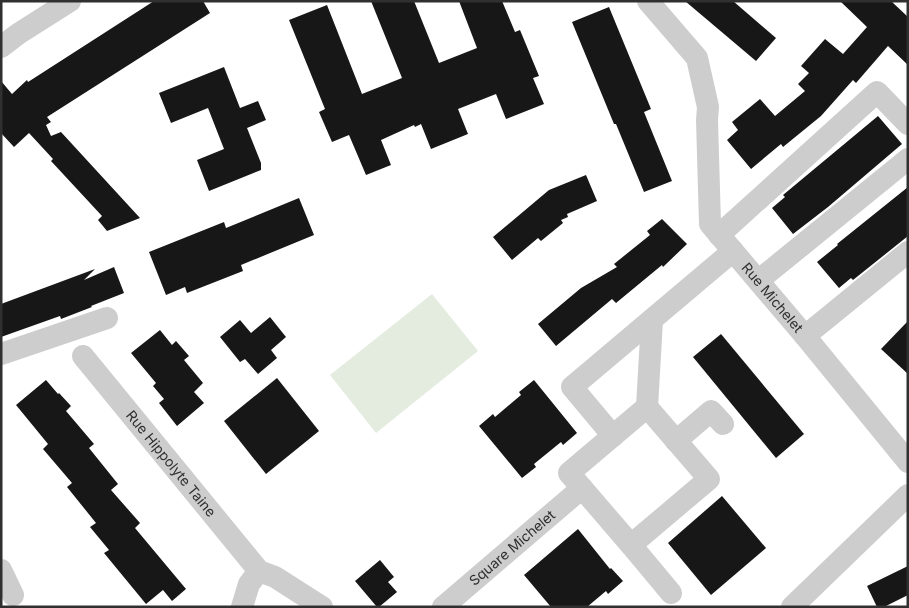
<svg xmlns="http://www.w3.org/2000/svg" width="909" height="608" font-family="Inter,sans-serif">
  <rect width="100%" height="100%" fill="#fff"/>
  <path fill="#e4ecdf" d="M432 294 478 351 376 433 330 375Z"/>
  <g fill="#171717">
    <path d="M154 1H203L210 13 47 117 51 122 46 125 51 136 61 132 140 218 107 231 98 220 102 216 51 161 53 159 29 133 14 147 1 133V81L12 94 27 80 28 82Z"/>
    <path d="M371 1H414L439 63 477 48 459 1H502L515 32 520 30 539 76 533 78 544 104 506 119 496 94 458 109 468 134 431 149 421 124 415 127 414 125 381 140 391 165 366 175 349 135 332 142 319 112 325 109 289 20 327 5 362 94 402 78Z"/>
    <path d="M685 1H733L776 38 756 61Z"/>
    <path d="M840 1H891L908 17V65L888 46 856 83 853 80 821 116 783 147 781 144 751 169 727 140 738 130 732 122 760 99 775 116 805 91 798 84 809 73 801 66 825 39 843 54 867 27Z"/>
    <path d="M609 7 651 109 644 112 672 181 644 192 616 124H614L572 22Z"/>
    <path d="M224 67 240 108 258 101 266 120 247 128 261 163V170L209 191 197 160 224 149 208 108 171 123 159 93Z"/>
    <path d="M878 116 902 144 828 207 793 234 772 208 785 197 783 195Z"/>
    <path d="M586 175 597 201 567 214 568 217 561 220 563 223 541 241 538 238 512 260 493 237 549 190Z"/>
    <path d="M908 187V236L853 280 851 278 839 288 817 262 838 245 837 244Z"/>
    <path d="M299 198 314 235 241 265 243 271 187 293 185 287 166 295 149 252 224 222 226 228Z"/>
    <path d="M662 219 687 244 663 267 662 265 616 303 612 299 556 346 538 324 581 288 617 267 614 264 650 235 647 231Z"/>
    <path d="M114 267 124 293 91 306 92 307 61 319 60 316 1 337V304L95 269 84 280Z"/>
    <path d="M270 317 286 337 271 350 277 358 258 374 245 359 240 362 220 337 240 320 251 333Z"/>
    <path d="M908 321V374L881 349Z"/>
    <path d="M160 330 172 345 176 341 189 356 184 360 203 383 194 392 204 403 177 426 159 403 164 399 153 386 156 383 131 353Z"/>
    <path d="M721 334 804 434 776 458 693 357Z"/>
    <path d="M277 378 319 431 266 474 224 421Z"/>
    <path d="M46 380 58 394 59 393 71 406 66 411 94 444 89 448 118 484 111 490 140 523 135 528 186 589 172 601 163 590 146 604 104 553 109 550 90 527 96 523 67 487 72 483 43 449 48 444 16 405Z"/>
    <path d="M534 380 577 433 563 445 561 442 534 464 536 467 522 478 479 426 493 414 495 417 521 395 519 392Z"/>
    <path d="M722 496 766 548 711 595 668 543Z"/>
    <path d="M578 529 610 569 611 568 623 581 608 594 606 591 587 607H551L524 575Z"/>
    <path d="M380 560 394 577 388 582 397 592 379 607H377L355 581Z"/>
    <path d="M908 566V595L884 607H877L867 586Z"/>
  </g>
  <g fill="none" stroke-linecap="round" stroke-linejoin="round">
    <g stroke="#cdcdcd" stroke-width="22">
      <path id="s1" d="M648 1 697 58 708 107 707 120 710 224 805 336 908 462"/>
      <path d="M1 47 18 34 70 1"/>
      <path d="M719 235 877 92 908 124"/>
      <path d="M759 280 908 159"/>
      <path d="M805 336 908 252"/>
      <path d="M1 354 107 318"/>
      <path id="s2" d="M83 356 259 571 275 577 322 607"/>
      <path d="M647 407 709 479 631 545 569 473Z"/>
      <path d="M647 407 652 320"/>
      <path d="M613 436 572 387 733 251"/>
      <path d="M676 441 711 411 723 424"/>
      <path d="M631 545 671 593"/>
      <path d="M1 570 13 595"/>
      <path d="M242 607 249 584 259 571"/>
      <path id="s3" d="M443 607 582 488"/>
      <path d="M792 607 908 495"/>
    </g>
  </g>
  <g text-anchor="middle" stroke-width="5" stroke-linejoin="round" paint-order="stroke">
    <g font-size="14" fill="#303030" stroke="#fff">
      <text dy="5" stroke="none"><textPath href="#s1" startOffset="339">Rue Michelet</textPath></text>
      <text dy="5" stroke="none"><textPath href="#s2" startOffset="139">Rue Hippolyte Taine</textPath></text>
      <text dy="5" stroke="none"><textPath href="#s3" startOffset="91">Square Michelet</textPath></text>
    </g>
  </g>
  <rect width="909" height="608" fill="none" stroke="#303030" stroke-width="5"/>
</svg>
